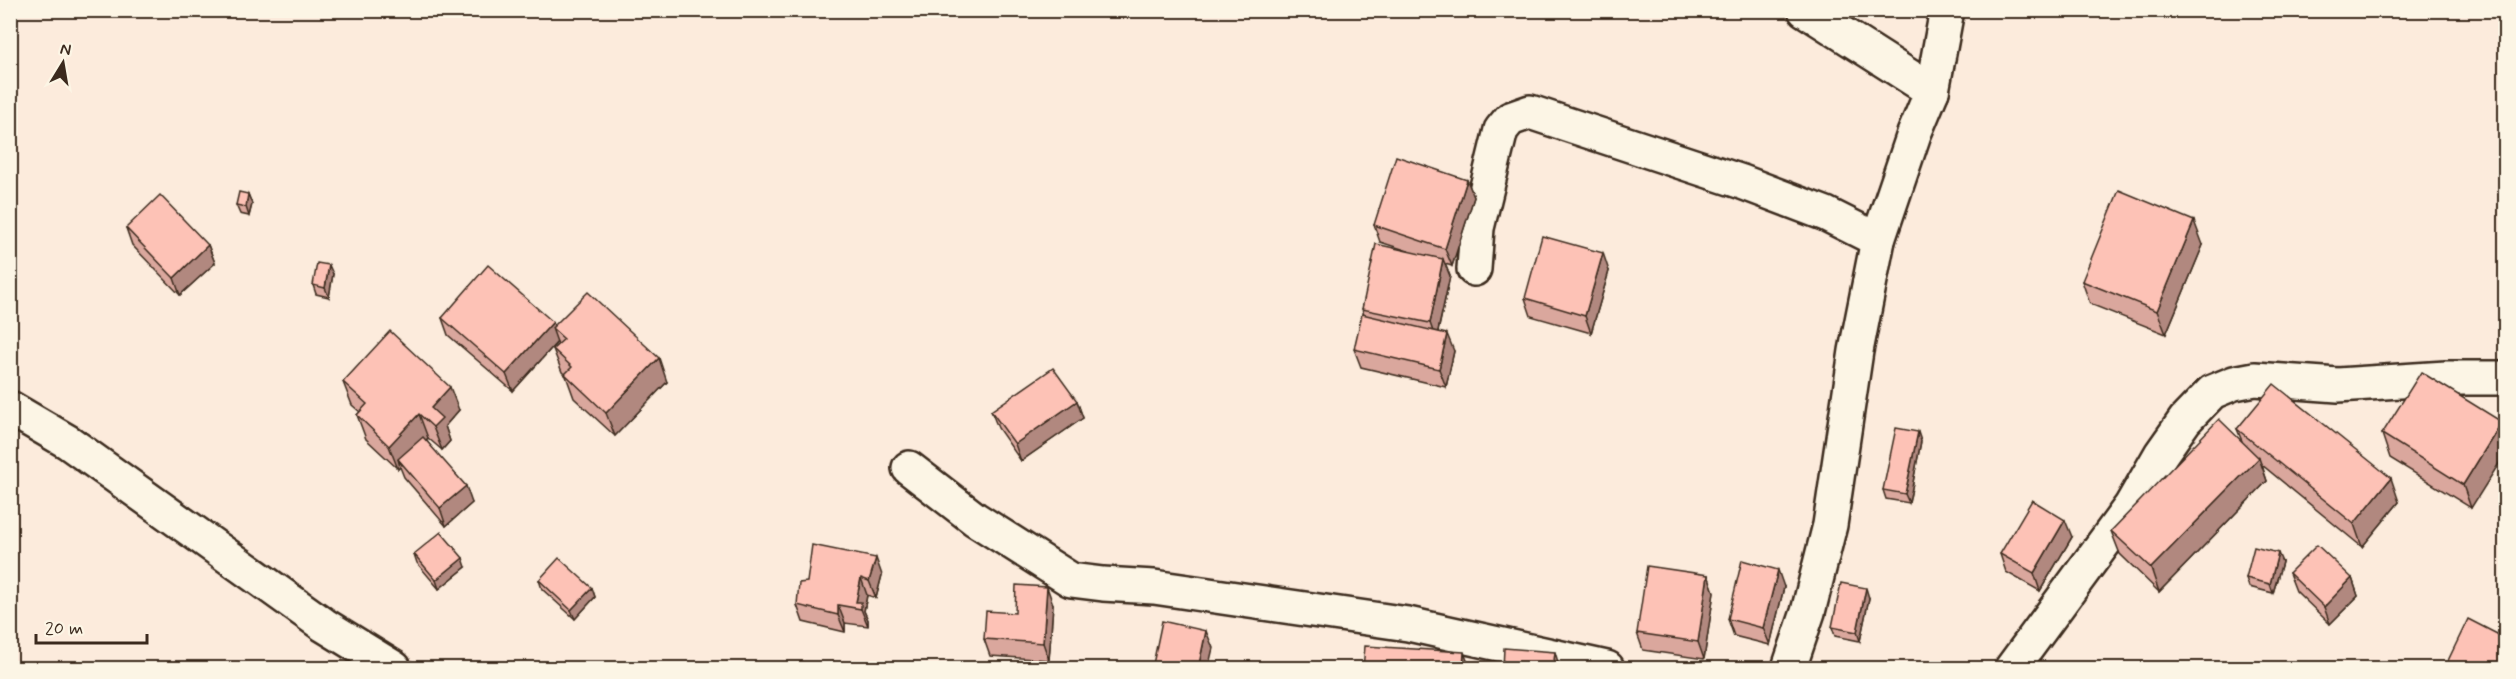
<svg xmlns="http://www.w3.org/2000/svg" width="2516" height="679" font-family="Mynerve,sans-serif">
  <rect width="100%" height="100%" fill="#fcebdc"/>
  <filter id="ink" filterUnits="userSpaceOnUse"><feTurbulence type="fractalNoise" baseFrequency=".0167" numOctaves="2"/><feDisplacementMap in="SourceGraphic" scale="12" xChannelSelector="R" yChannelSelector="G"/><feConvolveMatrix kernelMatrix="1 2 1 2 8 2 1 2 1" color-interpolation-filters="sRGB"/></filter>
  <g filter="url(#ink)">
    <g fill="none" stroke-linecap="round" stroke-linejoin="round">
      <g stroke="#3b2a1e" stroke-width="38">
        <g id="minor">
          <path d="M1805 10 1932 91"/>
          <path d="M1474 269 1477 228 1501 130 1510 119 1530 112 1742 182 1826 214 1878 240"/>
          <path d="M909 468 975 519 1071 580 1103 584 1154 587 1408 624 1607 668"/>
          <path d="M1789 668 1808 612 1830 525 1856 351 1878 240 1914 134 1932 91 1947 10"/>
          <path d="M2012 668 2131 506 2161 454 2185 420 2212 392 2234 383 2255 379 2338 385 2446 378H2506"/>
        </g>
      </g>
      <g stroke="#3b2a1e" stroke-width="38">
        <path id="tertiary" d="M10 408 68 442 324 625 394 668"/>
      </g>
      <use href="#minor" stroke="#fcf5e5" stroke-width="33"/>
      <use href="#tertiary" stroke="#fcf5e5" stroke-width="33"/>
    </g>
    <g fill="#daa79d" stroke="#3b2a1e" stroke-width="1.5">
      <path d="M1467 180 1474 197 1452 266 1445 264 1450 276 1438 332 1454 351 1446 387 1361 367 1354 349 1364 315 1362 309 1408 251 1380 242 1374 225Z"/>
      <path d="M248 194 252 204 249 216 240 214 236 205Z"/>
      <path d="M126 228 208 245 215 263 180 295 132 245Z"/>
      <path d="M2203 245 2166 334 2090 304 2082 281Z"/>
      <path d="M1609 271 1591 333 1531 316 1525 298Z"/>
      <path d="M333 274 329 297 316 294 313 285Z"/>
      <path d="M442 318 554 327 667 382 615 436 574 398 566 376 562 372 553 349 558 344 557 342 513 391 448 335Z"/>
      <path d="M343 382 459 410 445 426 450 441 442 450 428 438 426 440 472 503 446 526 404 477 400 467 398 469 366 439 357 415 360 412 352 405Z"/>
      <path d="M1077 401 1083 418 1021 461 998 428 991 411Z"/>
      <path d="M2502 422 2471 508 2390 458 2382 434Z"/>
      <path d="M2237 429 2399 502 2362 547 2262 465 2267 481 2159 592 2120 554 2111 531 2242 441Z"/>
      <path d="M1921 441 1909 503 1886 499 1883 490Z"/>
      <path d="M2072 537 2040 591 2006 572 2000 554Z"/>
      <path d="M414 554 466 567 439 589 417 563Z"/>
      <path d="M2282 562 2273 593 2249 587 2246 578Z"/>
      <path d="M2289 573 2352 578 2358 596 2330 624 2296 591Z"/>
      <path d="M882 575 876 598 867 595 864 611 868 620V626L845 623V632L803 622 797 605 807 582Z"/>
      <path d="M1708 575 1714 592 1704 659 1643 650 1637 633Z"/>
      <path d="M539 580 592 588 595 597 575 619 542 589Z"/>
      <path d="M1784 587 1770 645 1734 636 1728 619Z"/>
      <path d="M1869 598 1860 641 1835 636 1832 627Z"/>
      <path d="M1053 604 1049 660 990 656 984 639Z"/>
    </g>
    <g fill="#b1887f" stroke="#3b2a1e" stroke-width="1.5">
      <path d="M1467 180 1474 197 1452 266 1445 249Z"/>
      <path d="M248 194 252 204 249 216 246 207Z"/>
      <path d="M2194 221 2203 245 2166 334 2157 311Z"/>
      <path d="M208 245 215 263 180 295 174 278Z"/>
      <path d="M1603 253 1609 271 1591 333 1585 316Z"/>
      <path d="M1443 259 1450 276 1436 340 1430 323Z"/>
      <path d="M329 265 333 274 329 297 325 288Z"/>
      <path d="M553 322 556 332 552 328 557 342 513 391 506 374Z"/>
      <path d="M1447 334 1454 351 1446 387 1439 369Z"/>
      <path d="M659 358 667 382 615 436 606 413Z"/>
      <path d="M450 387 459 410 445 426 450 441 442 450 433 427 431 408Z"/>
      <path d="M1077 401 1083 418 1021 461 1015 444Z"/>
      <path d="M419 414 428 438 402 465 398 459 400 467 398 469 389 446Z"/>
      <path d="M2502 422 2505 431V454L2471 508 2463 485Z"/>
      <path d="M1918 432 1921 441 1909 503 1905 494Z"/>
      <path d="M2259 458 2267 481 2159 592 2151 568Z"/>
      <path d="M2391 478 2399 502 2362 547 2354 524Z"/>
      <path d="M466 486 472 503 446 526 440 508Z"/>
      <path d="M2065 520 2072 537 2040 591 2034 573Z"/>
      <path d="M2278 553 2282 562 2273 593 2270 584Z"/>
      <path d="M463 558 466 567 439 589 436 580Z"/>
      <path d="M876 558 882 575 876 598 869 581Z"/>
      <path d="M1778 570 1784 587 1770 645 1763 628Z"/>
      <path d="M1708 575 1714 592 1704 659 1698 642Z"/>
      <path d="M861 578 867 595 864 611 868 620V626L861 609 856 602Z"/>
      <path d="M2352 578 2358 596 2330 624 2324 607Z"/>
      <path d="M1047 587 1053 604 1049 660 1043 643Z"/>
      <path d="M592 588 595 597 575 619 571 610Z"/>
      <path d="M1866 588 1869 598 1860 641 1857 632Z"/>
      <path d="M838 605 845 623V632L838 615Z"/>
      <path d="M1206 631 1213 648 1208 669H1198Z"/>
      <path d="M1464 652 1470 669H1463Z"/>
      <path d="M1555 652 1560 669H1553Z"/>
    </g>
    <g fill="#fdc2b6" stroke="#3b2a1e" stroke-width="1.5">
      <path d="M1396 156 1467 180 1445 249 1374 225Z"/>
      <path d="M2119 190 2194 221 2157 311 2082 281Z"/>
      <path d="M239 192 248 194 246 207 236 205Z"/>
      <path d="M160 195 208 245 174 278 126 228Z"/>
      <path d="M1542 236 1603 253 1585 316 1525 298Z"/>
      <path d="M1376 244 1443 259 1430 323 1362 309Z"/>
      <path d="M317 263 329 265 325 288 313 285Z"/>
      <path d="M488 265 553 322 506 374 442 318Z"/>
      <path d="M588 292 659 358 606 413 565 374 572 367 553 349 564 339 552 328Z"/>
      <path d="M1362 314 1447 334 1439 369 1354 349Z"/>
      <path d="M390 331 450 387 431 408 442 418 433 427 419 414 389 446 357 415 367 404 343 382Z"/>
      <path d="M1053 368 1077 401 1015 444 991 411Z"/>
      <path d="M2421 372 2502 422 2463 485 2382 434Z"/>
      <path d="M2274 384 2391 478 2354 524 2237 429Z"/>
      <path d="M2219 419 2259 458 2151 568 2111 531Z"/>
      <path d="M1896 428 1918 432 1905 494 1883 490Z"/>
      <path d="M423 437 466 486 440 508 398 459Z"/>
      <path d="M2032 500 2065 520 2034 573 2000 554Z"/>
      <path d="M441 532 463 558 436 580 414 554Z"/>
      <path d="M812 545 876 558 869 581 861 578 856 602H861V609L838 605V615L797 605 799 583 807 582Z"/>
      <path d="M2317 545 2352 578 2324 607 2289 573Z"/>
      <path d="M2254 547 2278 553 2270 584 2246 578Z"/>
      <path d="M559 558 592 588 571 610 539 580Z"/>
      <path d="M1742 560 1778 570 1763 628 1728 619Z"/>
      <path d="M1647 566 1708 575 1698 642 1637 633Z"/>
      <path d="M1841 583 1866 588 1857 632 1832 627Z"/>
      <path d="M1016 585 1047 587 1043 643 984 639 986 611 1015 613Z"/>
      <path d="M2468 619 2505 638V669H2444Z"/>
      <path d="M1162 621 1206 631 1198 669H1152Z"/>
      <path d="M1365 646 1464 652 1463 669H1363Z"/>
      <path d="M1504 648 1555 652 1553 669H1503Z"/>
    </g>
  </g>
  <rect width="2516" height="679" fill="none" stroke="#fcf5e5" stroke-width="36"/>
  <rect x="18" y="18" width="2480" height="643" fill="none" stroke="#3b2a1e" stroke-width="2" filter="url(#ink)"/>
  <g transform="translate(63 63) rotate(11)" stroke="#fcf5e5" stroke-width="4.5" paint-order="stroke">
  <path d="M0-4.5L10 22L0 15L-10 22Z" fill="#3b2a1e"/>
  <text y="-9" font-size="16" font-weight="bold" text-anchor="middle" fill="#3b2a1e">N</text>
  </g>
  <path d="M36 634v9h111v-9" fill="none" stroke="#3b2a1e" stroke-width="3"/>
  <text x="45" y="634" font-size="18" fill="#3b2a1e" stroke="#fcf5e5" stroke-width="4.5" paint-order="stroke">20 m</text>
</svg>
